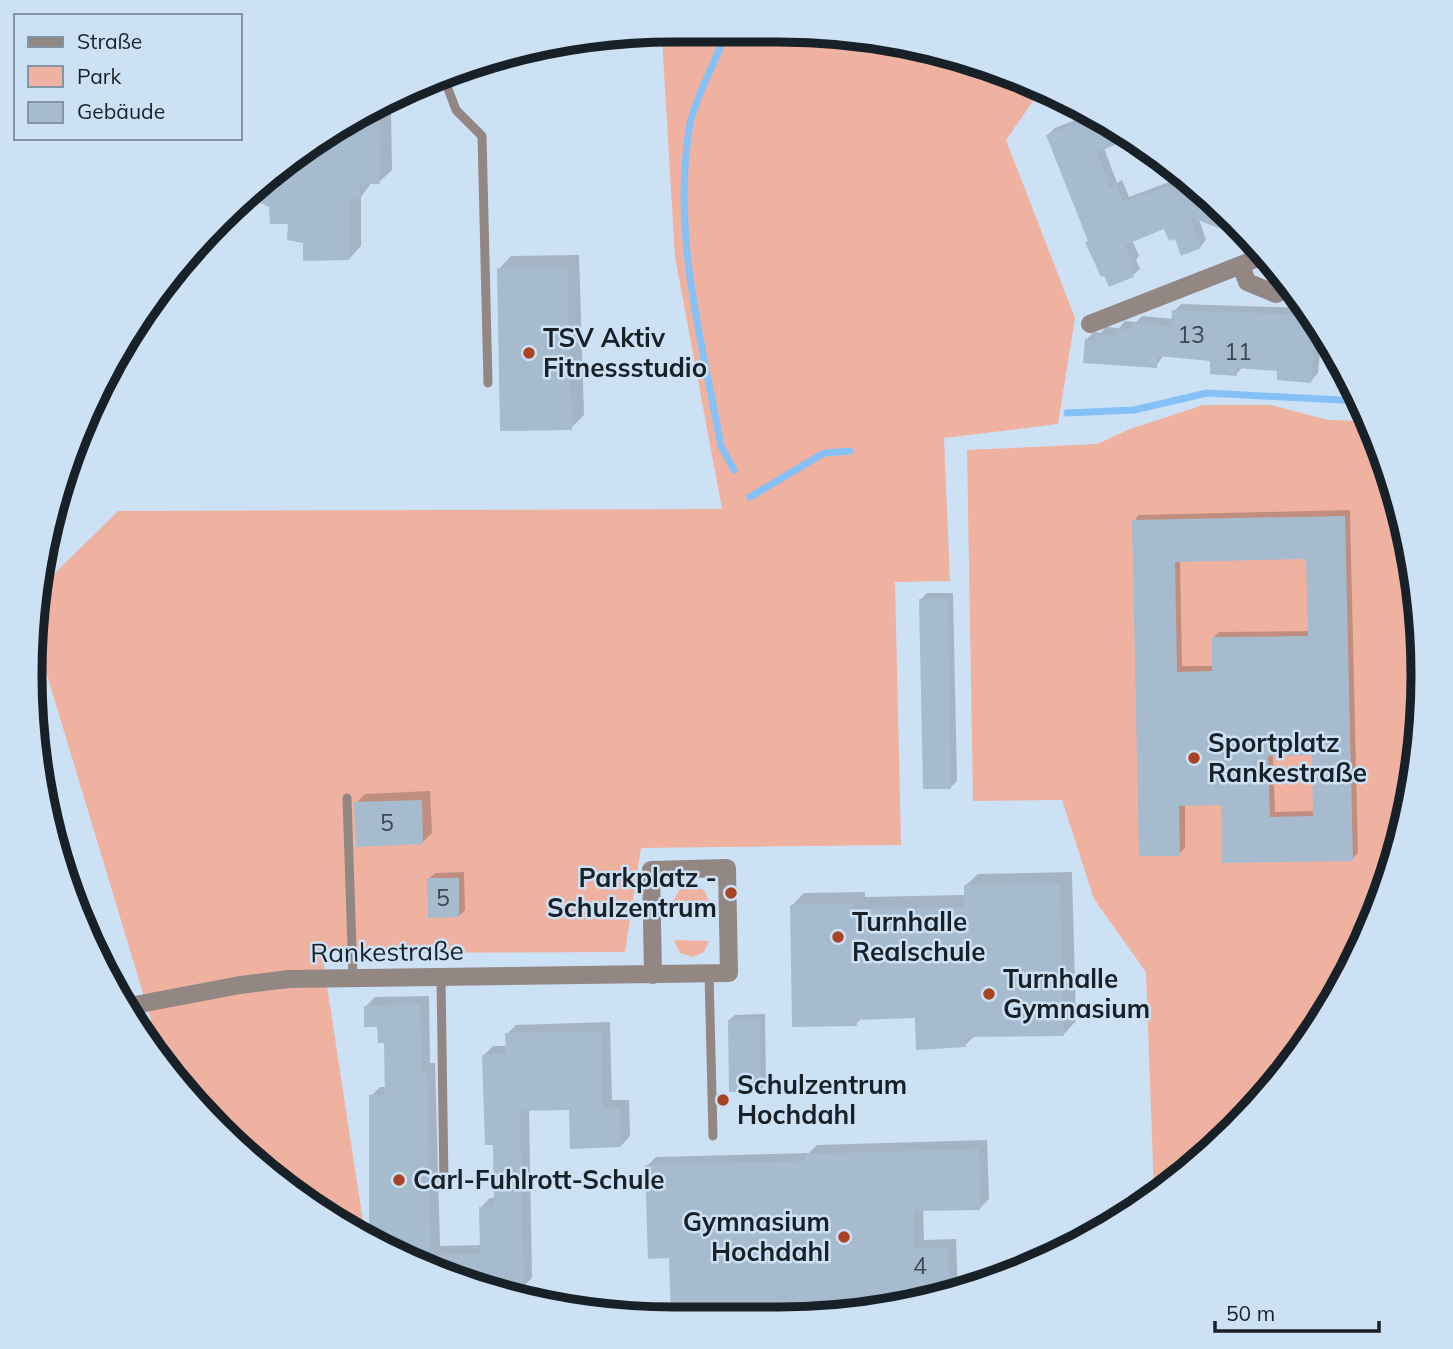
<svg xmlns="http://www.w3.org/2000/svg" width="1453" height="1349" font-family="Mulish,sans-serif">
  <rect width="100%" height="100%" fill="#cde1f5"/>
  <g fill="#f0b2a0">
    <path d="M821 31 946 52 1073 102 1038 94 1006 140 1075 318 1058 424 944 438 950 581 895 582 901 845 641 848 625 952 322 953 364 1228 356 1232C291 1197 207 1124 164 1063L32 625 38 590 118 511 722 509 675 257 662 38Z"/>
    <path d="M1203 405H1271L1328 420 1368 421C1447 594 1439 828 1337 991H1327L1328 1005 1290 1067 1204 1159 1154 1195 1146 972 1094 899 1062 800 973 801 967 450 1097 444 1130 429Z"/>
    <path d="M692 885 704 890 709 901H673L680 889Z"/>
    <path d="M674 940 709 941 704 952 693 957 680 953Z"/>
  </g>
  <g fill="#0003" fill-rule="evenodd">
    <path d="M370 108H391L392 170 379 182H372L361 197V246L349 259 305 242 271 206 251 197 232 210 282 163Z"/>
    <path d="M1091 114 1094 122 1101 119 1119 130 1121 137 1104 148 1117 183 1122 180 1129 197 1185 176 1197 192 1200 191 1243 231 1237 233 1199 219 1206 240 1200 247 1177 237 1165 226 1132 240 1139 256 1136 260 1140 269 1133 275 1089 240 1048 135 1055 128Z"/>
    <path d="M579 255 584 415 571 428 499 269 511 256Z"/>
    <path d="M1181 304 1305 308 1322 331 1318 373 1311 381 1279 370 1243 367 1236 374 1212 359 1164 355 1156 366 1086 340 1094 332 1101 333 1106 327 1119 328 1125 321 1136 322 1142 316 1173 319 1174 311Z"/>
    <path d="M1350 510 1358 853 1352 859 1223 803 1185 804V848L1179 854 1134 521 1139 515ZM1308 557 1309 631 1219 632 1213 638 1214 666H1182L1180 560ZM1314 754 1315 811 1275 812 1273 755Z"/>
    <path d="M927 593H953L957 781 951 787 921 599Z"/>
    <path d="M430 791 432 833 422 843 356 803 365 794Z"/>
    <path d="M464 872 465 910 459 916 429 879 435 873Z"/>
    <path d="M1072 872 1076 1021 1064 1034 975 1036 965 1045 917 1017 862 1018 856 1024 792 905 804 893 865 892V897L965 895V886L978 874Z"/>
    <path d="M1344 955 1358 957 1341 984V958Z"/>
    <path d="M429 996 430 1063H435L440 1246 482 1245 481 1207 490 1198H496L494 1143 484 1055 493 1046H507V1034L516 1025 610 1022 612 1100H629L630 1136 621 1146 570 1108 529 1109 532 1278 523 1287 487 1288 428 1270 375 1242 371 1096 380 1087H387L386 1042 366 1006 375 997Z"/>
    <path d="M765 1014 766 1084 760 1090 729 1020 735 1015Z"/>
    <path d="M987 1140 989 1199 980 1208 923 1209 924 1240 956 1239 958 1292 863 1314 653 1317 659 1312 672 1311 671 1257 647 1166 656 1157 809 1153 817 1145Z"/>
  </g>
  <g fill="none" stroke-linecap="round" stroke-linejoin="round">
    <g stroke="#85c1f7" stroke-width="7">
      <path d="M725 35C715 64 696 95 690 124 671 231 702 342 721 446L734 470"/>
      <path d="M1067 413 1134 410 1207 393 1359 401"/>
      <path d="M750 497 824 453 850 451"/>
    </g>
  </g>
  <g fill="#a7bbce" fill-rule="evenodd">
    <path d="M351 120H379L380 184H360V199H349V260L303 261V243L287 240 288 224H270L269 207 247 196 282 163Z"/>
    <path d="M1084 120 1087 127 1104 121 1108 124 1115 145 1097 152 1110 188 1116 186 1123 202 1188 179 1254 242 1190 217 1201 248 1181 256 1175 239 1169 241 1164 229 1125 245 1133 265 1130 266 1134 277 1109 287 1104 276 1101 277 1085 242 1088 241 1046 135Z"/>
    <path d="M567 267 572 430 500 431 497 268Z"/>
    <path d="M1172 310 1310 315 1316 323 1311 383 1277 380V371L1237 368V376L1210 374V361L1158 356 1157 368 1083 363 1085 339 1097 340V334L1115 335 1116 328 1132 330V323L1171 326Z"/>
    <path d="M1345 516 1353 861 1222 863 1221 805 1179 806 1180 856H1139L1132 520ZM1306 559 1308 636 1212 637V671L1177 672 1175 562ZM1312 755 1313 816 1270 817 1268 756Z"/>
    <path d="M948 598 951 789H923L919 599Z"/>
    <path d="M422 800 423 844 356 847 354 802Z"/>
    <path d="M427 878H459V917L428 918Z"/>
    <path d="M1060 884 1064 1036 966 1037V1047L916 1050 915 1018 856 1020 857 1026 792 1027 790 905 853 903V909L964 907V885Z"/>
    <path d="M420 1004 422 1072 427 1071 431 1255 480 1254 479 1207 494 1206 493 1145H485L482 1055 506 1054 505 1033 601 1031 603 1109 620 1108 621 1147 570 1149 569 1110 520 1111 524 1289 492 1290 428 1270 391 1250 390 1239H369V1095H385L384 1043H378L377 1027H364V1006Z"/>
    <path d="M760 1019 761 1092H729L728 1020Z"/>
    <path d="M979 1149 980 1210 914 1211 915 1248 948 1247 949 1294 863 1314 671 1319 669 1258 648 1259 645 1165 806 1161 805 1154Z"/>
  </g>
  <g fill="none" stroke-linecap="round" stroke-linejoin="round">
    <g stroke="#938784" stroke-width="9">
      <path d="M444 78 456 110 482 136 488 383"/>
      <path d="M347 798 353 978"/>
      <path d="M709 973 713 1136"/>
      <path d="M441 978 444 1183"/>
    </g>
    <g stroke="#938784" stroke-width="18">
      <path d="M1241 265 1266 254"/>
      <path d="M1090 324 1241 265 1247 282 1276 294 1290 287"/>
      <path d="M124 1007 240 985 289 979 729 973 727 868 651 870 653 975"/>
    </g>
  </g>
  <g fill="#aa4224" stroke="#cde1f5" stroke-width="2.5">
    <circle cx="529" cy="353" r="7"/>
    <circle cx="1194" cy="758" r="7"/>
    <circle cx="731" cy="893" r="7"/>
    <circle cx="838" cy="937" r="7"/>
    <circle cx="989" cy="994" r="7"/>
    <circle cx="723" cy="1100" r="7"/>
    <circle cx="399" cy="1180" r="7"/>
    <circle cx="844" cy="1237" r="7"/>
  </g>
  <g text-anchor="middle" stroke-width="5" stroke-linejoin="round" paint-order="stroke">
    <g font-size="23" fill="#3c4852">
      <text x="1191" y="343">13</text>
      <text x="1238" y="360">11</text>
      <text x="387" y="831">5</text>
      <text x="443" y="906">5</text>
      <text x="920" y="1274">4</text>
    </g>
    <g font-size="26" font-weight="bold" fill="#192128" stroke="#cde1f5" text-anchor="start">
      <text x="543" y="347">TSV Aktiv<tspan x="543" dy="30">Fitnessstudio</tspan></text>
      <text x="1208" y="752">Sportplatz<tspan x="1208" dy="30">Rankestraße</tspan></text>
      <text x="717" y="887" text-anchor="end">Parkplatz -<tspan x="717" dy="30">Schulzentrum</tspan></text>
      <text x="852" y="931">Turnhalle<tspan x="852" dy="30">Realschule</tspan></text>
      <text x="1003" y="988">Turnhalle<tspan x="1003" dy="30">Gymnasium</tspan></text>
      <text x="737" y="1094">Schulzentrum<tspan x="737" dy="30">Hochdahl</tspan></text>
      <text x="413" y="1189">Carl-Fuhlrott-Schule</text>
      <text x="830" y="1231" text-anchor="end">Gymnasium<tspan x="830" dy="30">Hochdahl</tspan></text>
    </g>
    <g font-size="26" fill="#192128" stroke="#cde1f5">
      <text transform="translate(387 952) rotate(-1)" y="9">Rankestraße</text>
    </g>
  </g>
  <path d="M0 0H1453V1349H0ZM674 42H779A632 632 0 0 1 1411 674V675A632 632 0 0 1 779 1307H674A632 632 0 0 1 42 675V674A632 632 0 0 1 674 42Z" fill="#cde1f5" fill-rule="evenodd"/>
  <path fill="none" stroke="#192128" stroke-width="9" d="M674 42H779A632 632 0 0 1 1411 674V675A632 632 0 0 1 779 1307H674A632 632 0 0 1 42 675V674A632 632 0 0 1 674 42Z"/>
  <rect x="14" y="14" width="228" height="126" fill="#cde1f5" stroke="#8594a3" stroke-width="2"/>
  <rect x="28" y="37" width="35" height="10" fill="#938784" stroke="#8594a3" stroke-width="2"/>
  <text x="77" y="49" font-size="21" fill="#192128">Straße</text>
  <rect x="28" y="66" width="35" height="21" fill="#f0b2a0" stroke="#8594a3" stroke-width="2"/>
  <text x="77" y="84" font-size="21" fill="#192128">Park</text>
  <rect x="28" y="102" width="35" height="21" fill="#a7bbce" stroke="#8594a3" stroke-width="2"/>
  <text x="77" y="119" font-size="21" fill="#192128">Gebäude</text>
  <path d="M1215 1321v10h164v-10" fill="none" stroke="#192128" stroke-width="3.5"/>
  <text x="1226" y="1321" font-size="21" fill="#192128" stroke="#cde1f5" stroke-width="5" paint-order="stroke">50 m</text>
</svg>
